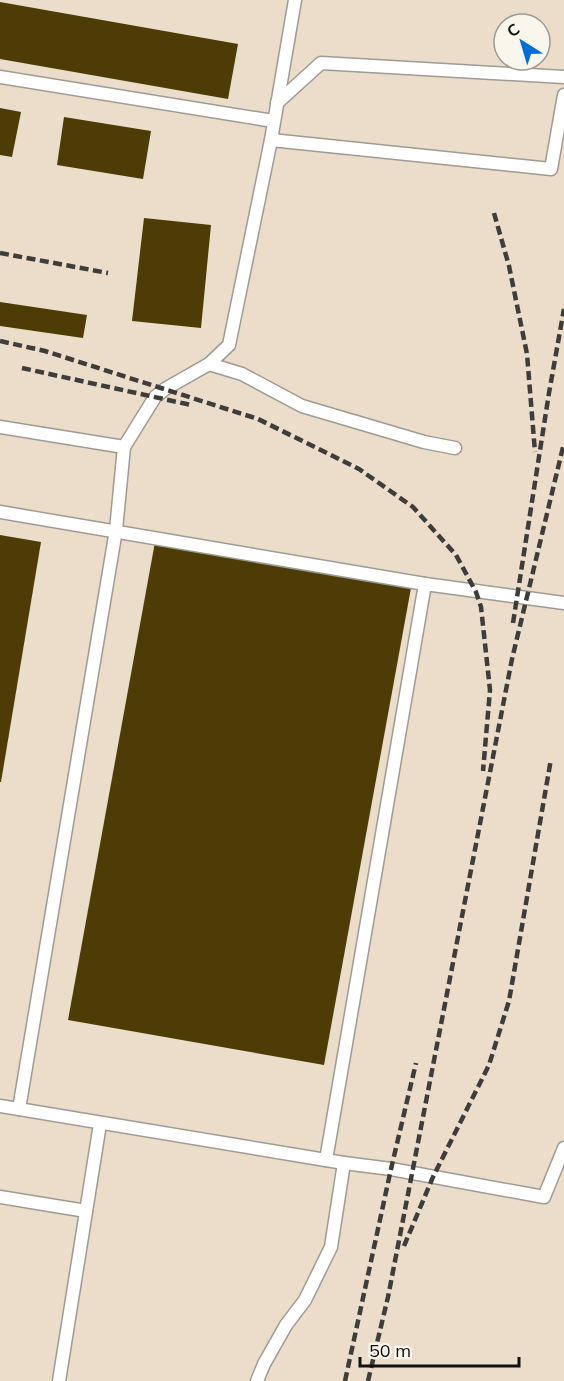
<svg xmlns="http://www.w3.org/2000/svg" width="564" height="1381" font-family="Mulish,sans-serif">
  <rect width="100%" height="100%" fill="#ebe8e1"/>
  <path fill="#ebddc9" fill-rule="evenodd" d="M0 0H564V1381H0ZM504 24H540V60H504Z"/>
  <g fill="#4d3c05">
    <path d="M0 2 238 44 228 99 0 59Z"/>
    <path d="M0 108 21 112 12 157 0 155Z"/>
    <path d="M64 117 151 131 143 179 57 165Z"/>
    <path d="M144 218 211 225 201 328 132 321Z"/>
    <path d="M0 302 87 315 83 338 0 326Z"/>
    <path d="M0 535 41 542 1 782H0Z"/>
    <path d="M155 542 411 588 324 1065 68 1020Z"/>
  </g>
  <g fill="none" stroke-linecap="round" stroke-linejoin="round">
    <g stroke="#9e9b95" stroke-width="15">
      <g id="lane">
        <path d="M0 77 273 121"/>
        <path d="M277 103 321 63 564 77"/>
        <path d="M271 140 551 169 564 95"/>
        <path d="M209 364 242 374 302 406 424 442 455 448"/>
        <path d="M0 427 124 447"/>
        <path d="M0 512 425 584 564 603"/>
        <path d="M0 1106 344 1163 391 1169 544 1197 564 1148"/>
        <path d="M19 1109 116 530 124 447 155 397 165 389 209 364 229 345 271 140 295 0"/>
        <path d="M326 1160 425 584"/>
        <path d="M0 1197 86 1211"/>
        <path d="M59 1381 100 1124"/>
        <path d="M257 1381 264 1364 286 1325 305 1300 331 1247 344 1163"/>
      </g>
    </g>
    <use href="#lane" stroke="#fff" stroke-width="12"/>
    <g stroke="#3e3d3a" stroke-width="4.5" stroke-dasharray="9 4.5" stroke-linecap="butt">
      <path d="M494 213 509 266 527 354 535 452"/>
      <path d="M0 253 108 273"/>
      <path d="M0 341 45 351 258 419 359 469 413 507 456 555 476 592 481 607 490 690 483 771"/>
      <path d="M22 368 191 405"/>
      <path d="M513 623 549 393 564 309"/>
      <path d="M404 1246 433 1177 489 1065 509 1001 551 759"/>
      <path d="M345 1381 391 1169 416 1063"/>
      <path d="M368 1381 388 1297 512 659 564 443"/>
    </g>
  </g>
  <g transform="translate(522 42) rotate(323)"><circle r="28" fill="#f9f6ee" stroke="#9d9a95" stroke-width="1.5"/>
  <path d="M0-4.5L10 22L0 15L-10 22Z" fill="#006ed6"/>
  <text y="-9" font-size="16" font-weight="bold" text-anchor="middle" fill="#12110f">С</text>
  </g>
  <path d="M360 1357v9h159v-9" fill="none" stroke="#12110f" stroke-width="3"/>
  <text x="369" y="1357" font-size="18" fill="#12110f" stroke="#f9f6ee" stroke-width="4.5" paint-order="stroke">50 m</text>
</svg>
